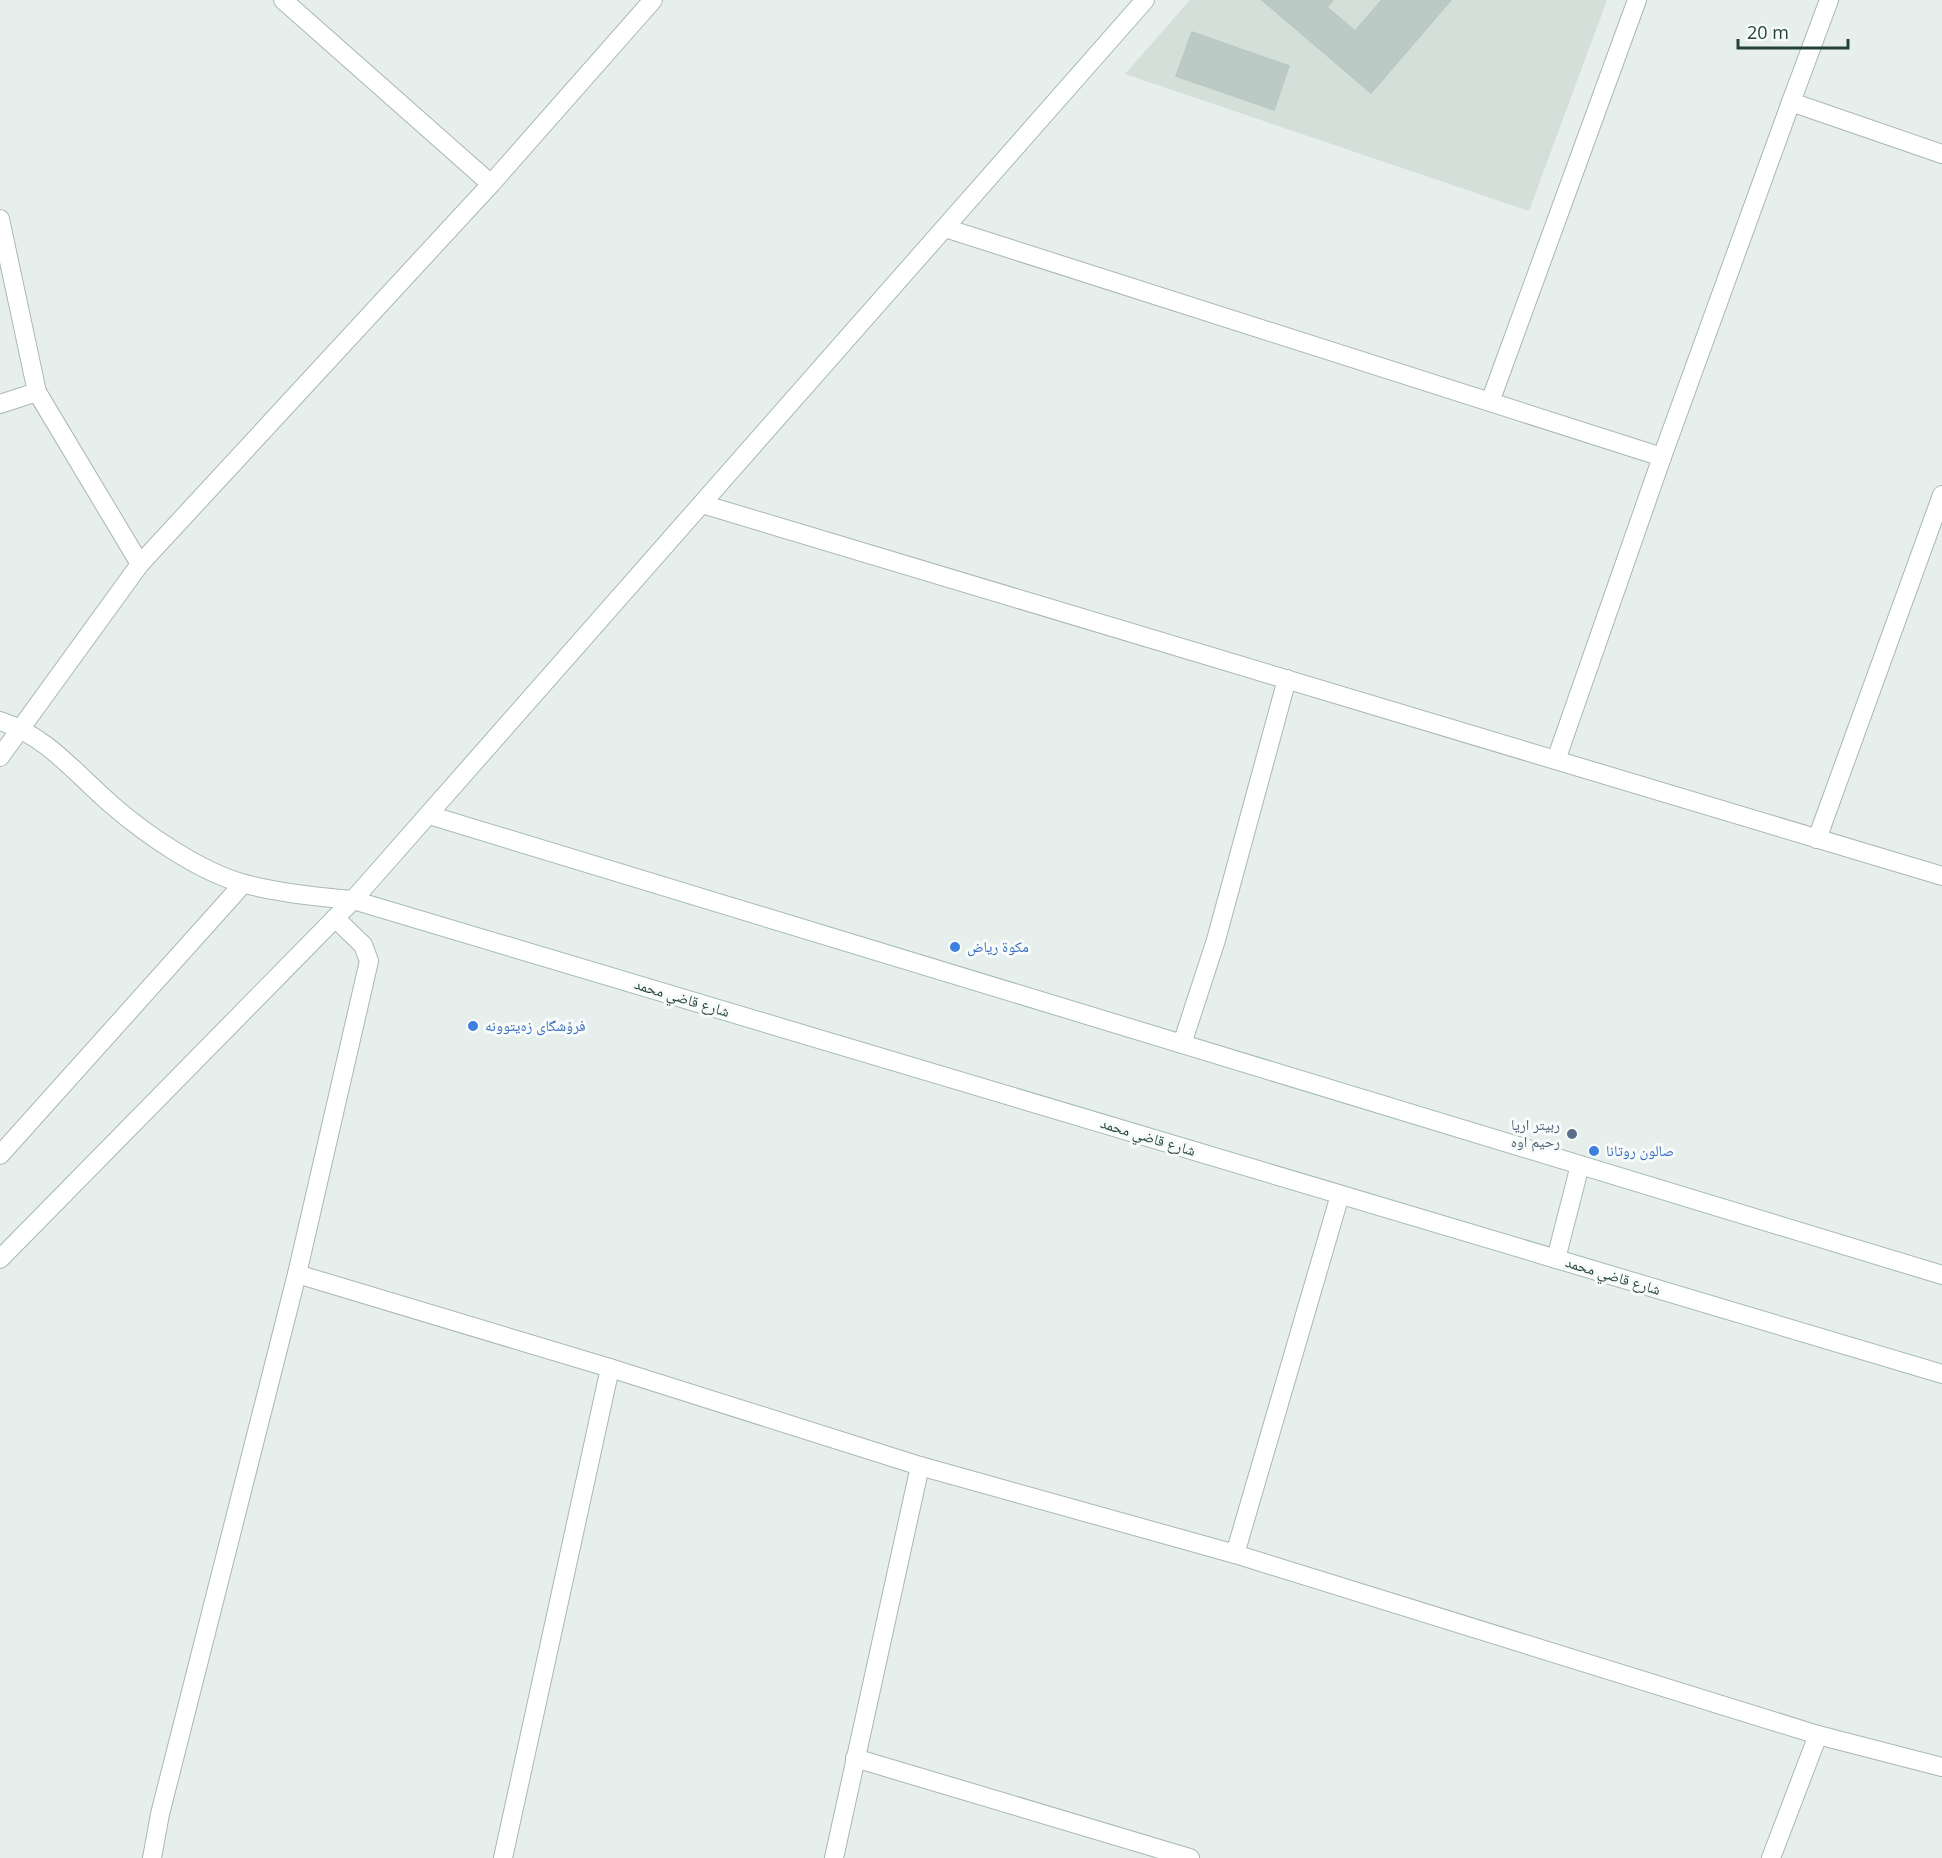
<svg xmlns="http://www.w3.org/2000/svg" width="1942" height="1858" font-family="'Open Sans','Noto Naskh Arabic',sans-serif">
  <rect width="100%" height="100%" fill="#e6efeb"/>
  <path fill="#d4dfda" d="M1190 0H1607L1529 211 1125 74Z"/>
  <g fill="#bbcac4" stroke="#b8c9c2" stroke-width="1.5">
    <path d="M1262 0H1333L1327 7 1355 31 1382 0H1451L1371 93Z"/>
    <path d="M1192 32 1289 66 1274 110 1176 76Z"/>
  </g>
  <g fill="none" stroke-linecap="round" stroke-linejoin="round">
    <g stroke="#a8b8b2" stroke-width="20">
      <g id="street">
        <path d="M283 0 491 184"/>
        <path d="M1791 102 1829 0"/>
        <path d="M0 219 37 392 140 564"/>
        <path d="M945 228 1662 457"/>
        <path d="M1490 402 1637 0"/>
        <path d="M0 404 37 392"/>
        <path d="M702 504 1942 876"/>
        <path d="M0 721C47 736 76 774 112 805 145 834 202 873 245 884 280 893 317 897 353 900"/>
        <path d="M0 757 140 564 491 184 653 0"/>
        <path d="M1556 760 1662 457 1791 102 1942 154"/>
        <path d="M1817 839 1942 495"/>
        <path d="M1182 1044 1216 940 1287 679"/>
        <path d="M0 1155 243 884"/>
        <path d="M297 1274 610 1368 920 1466 1235 1554 1818 1735 1942 1767"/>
        <path d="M1235 1554 1340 1195"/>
        <path d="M855 1758 1190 1858"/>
        <path d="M152 1858 160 1814 297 1274 369 961 363 945 335 918"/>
        <path d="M503 1858 610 1368"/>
        <path d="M834 1858 920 1466"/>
        <path d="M1771 1858 1818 1735"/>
      </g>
    </g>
    <g stroke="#a4bbb3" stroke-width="20">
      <g id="secondary">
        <path d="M429 815 1942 1275"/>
        <path d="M353 900 1942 1374"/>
        <path d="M0 1259 353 900 1145 0"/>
        <path d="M1556 1259 1580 1165"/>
      </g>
    </g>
    <use href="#street" stroke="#fff" stroke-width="18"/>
    <use href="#secondary" stroke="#fff" stroke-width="18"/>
  </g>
  <g fill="#3f7fe0" stroke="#f7fbf9" stroke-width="2">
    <circle cx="955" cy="947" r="6"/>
    <circle cx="473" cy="1026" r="6"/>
    <circle cx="1594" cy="1151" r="6"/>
  </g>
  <circle fill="#5c6f8a" stroke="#f7fbf9" stroke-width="2" cx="1572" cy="1134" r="6"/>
  <g text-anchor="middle" stroke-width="6" stroke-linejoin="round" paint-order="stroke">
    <g font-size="15" fill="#366cbe" stroke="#f7fbf9" text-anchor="start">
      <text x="967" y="952">مكوة رياض</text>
      <text x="485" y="1031">فرۆشگای زەیتوونە</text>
      <text x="1606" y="1156">صالون روتانا</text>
    </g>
    <g font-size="15" fill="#24423a" stroke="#f7fbf9">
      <text transform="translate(682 998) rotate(17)" y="5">شارع قاضي محمد</text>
      <text transform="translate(1148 1137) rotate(17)" y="5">شارع قاضي محمد</text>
      <text transform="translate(1613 1276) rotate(17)" y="5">شارع قاضي محمد</text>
    </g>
    <g font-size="15" fill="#4e5e75" stroke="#f7fbf9" text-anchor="end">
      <text x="1560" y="1130">ربيتر اريا<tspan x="1560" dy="17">رحيم اوه</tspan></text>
    </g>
  </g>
  <path d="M1738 39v9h110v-9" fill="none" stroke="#24423a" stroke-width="3"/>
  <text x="1747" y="39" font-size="18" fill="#24423a" stroke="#f7fbf9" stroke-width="4.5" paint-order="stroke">20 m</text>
</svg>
